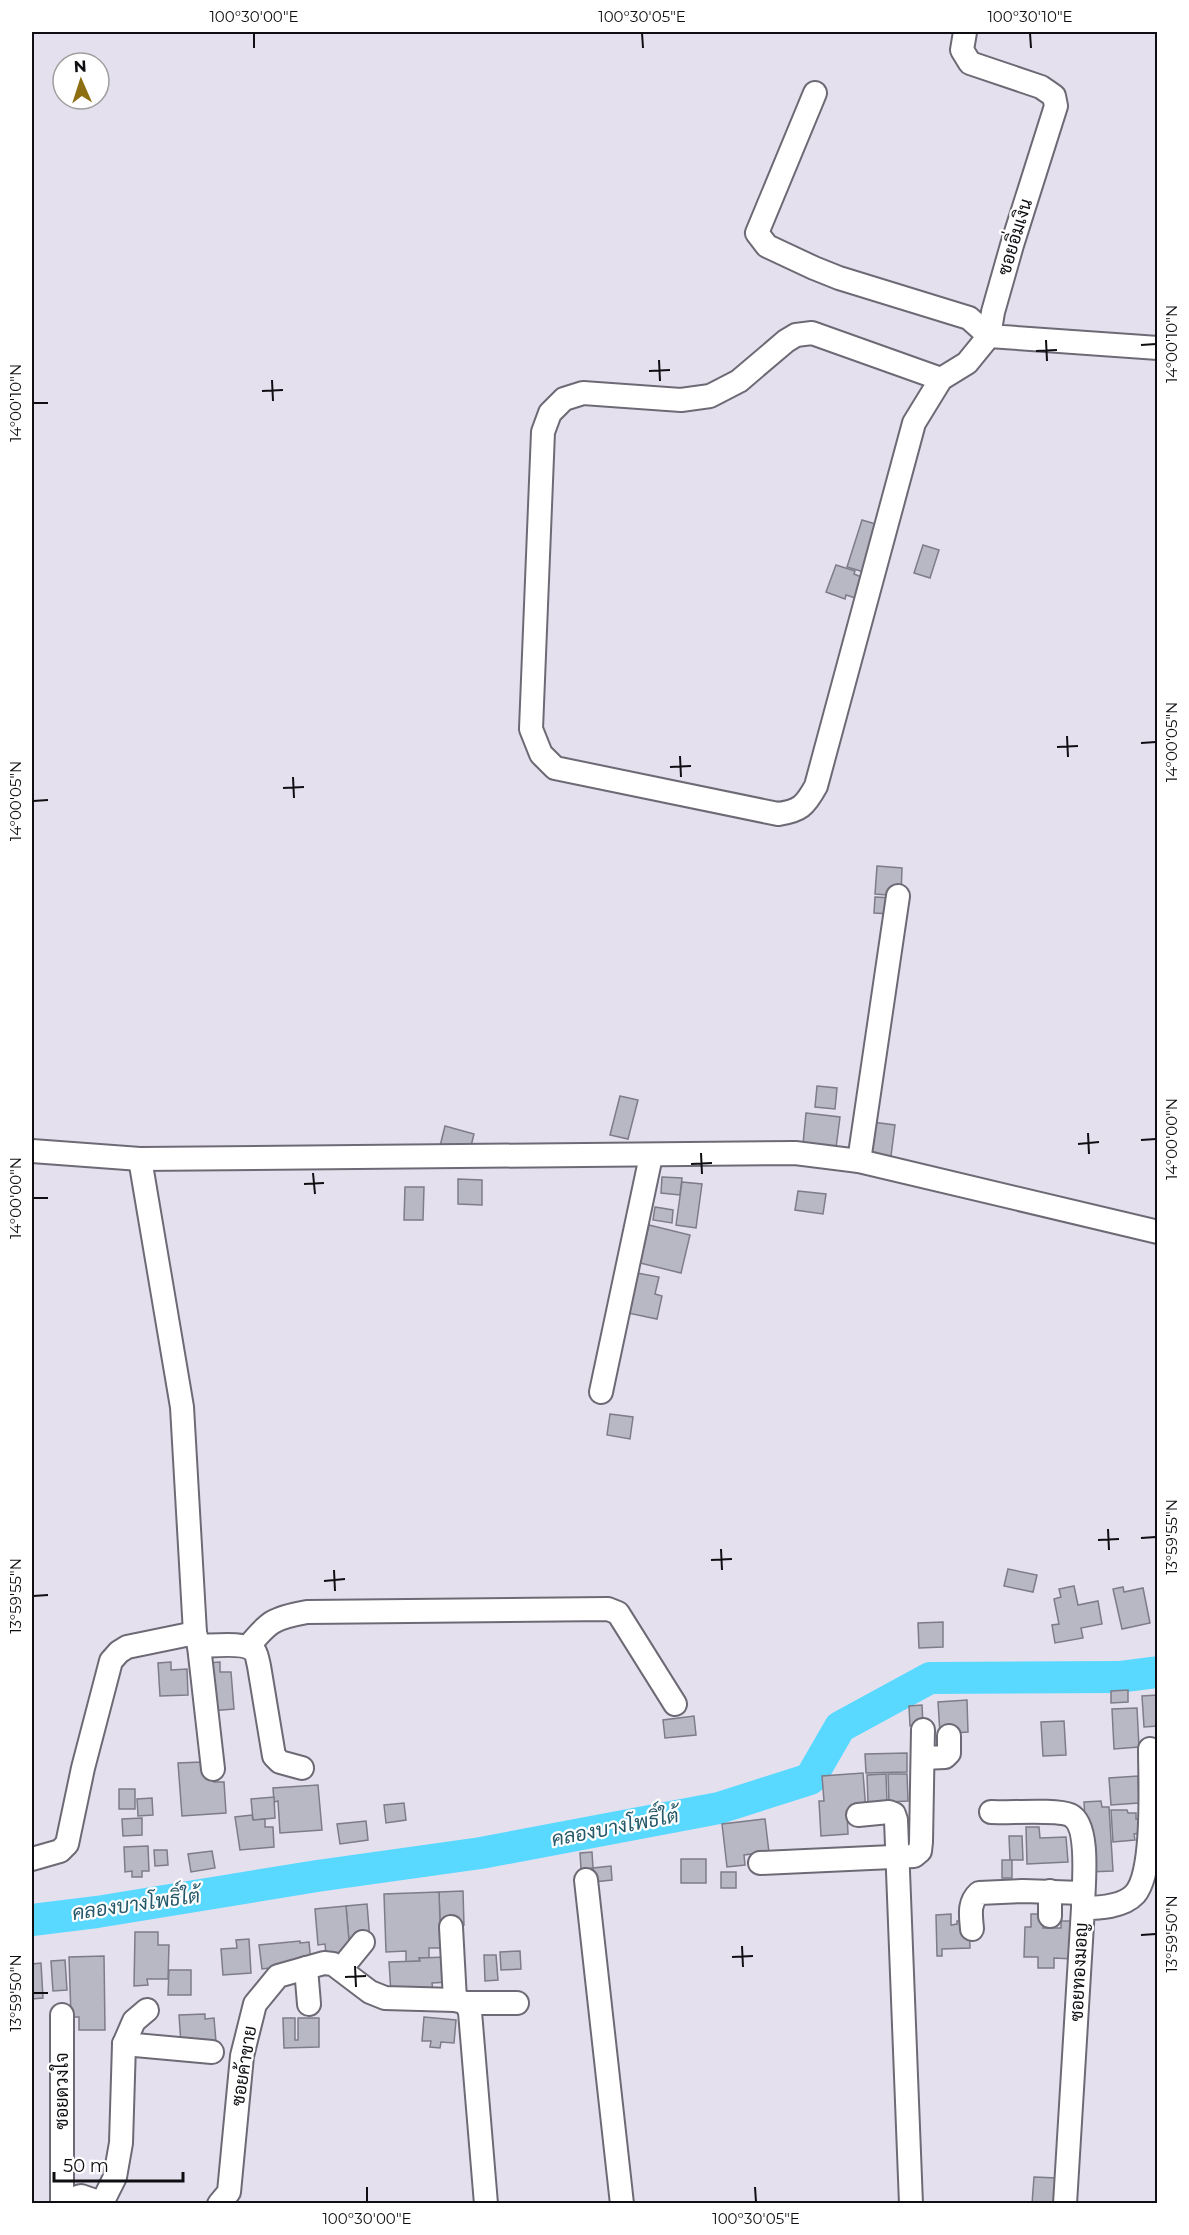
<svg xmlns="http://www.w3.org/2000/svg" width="1189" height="2235" font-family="Montserrat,Sarabun,sans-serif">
  <rect width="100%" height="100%" fill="#e5e0ee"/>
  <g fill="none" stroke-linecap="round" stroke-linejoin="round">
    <path stroke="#59d9ff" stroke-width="32" d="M32 1920 97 1912 317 1876 481 1853 719 1808 810 1779 840 1727 930 1678 1119 1677 1158 1672"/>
  </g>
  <g fill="#b8b7c4" stroke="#7d7c88" stroke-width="1.5">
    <path d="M862 520 879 525 864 572 847 567Z"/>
    <path d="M923 545 939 550 930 578 914 573Z"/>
    <path d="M836 565 855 571 854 574 869 580 862 600 846 595 845 599 826 592Z"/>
    <path d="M877 866 902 868 901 896 875 894Z"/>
    <path d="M875 897 892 898 891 914 874 913Z"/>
    <path d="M817 1086 837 1088 835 1109 815 1107Z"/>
    <path d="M620 1096 638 1100 628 1139 610 1135Z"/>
    <path d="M806 1113 840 1117 836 1148 803 1144Z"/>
    <path d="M872 1122 895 1125 891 1156 868 1153Z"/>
    <path d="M445 1126 474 1134 469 1154 440 1146Z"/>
    <path d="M662 1177 682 1178 680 1195 661 1193Z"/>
    <path d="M458 1179 482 1180V1205L458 1204Z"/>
    <path d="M682 1182 702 1184 696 1228 676 1225Z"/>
    <path d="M405 1187H424L423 1220H404Z"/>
    <path d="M798 1191 826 1194 823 1214 795 1210Z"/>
    <path d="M655 1207 673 1210 672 1223 653 1220Z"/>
    <path d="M649 1225 690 1235 681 1273 640 1263Z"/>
    <path d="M637 1273 659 1277 655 1294 662 1296 657 1319 628 1313Z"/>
    <path d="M610 1414 633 1417 630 1439 607 1435Z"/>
    <path d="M1008 1569 1037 1575 1033 1592 1004 1586Z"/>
    <path d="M1074 1586 1078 1605 1098 1601 1102 1624 1081 1628 1083 1638 1055 1643 1052 1625 1059 1624 1054 1599 1061 1597 1059 1589Z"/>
    <path d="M1123 1587 1124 1592 1143 1588 1150 1623 1122 1629 1113 1589Z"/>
    <path d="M943 1622V1647L919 1648 918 1623Z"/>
    <path d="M171 1662V1670L187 1669 188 1695 160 1696 158 1663Z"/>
    <path d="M220 1662V1672H231L234 1709 209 1711 206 1663Z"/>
    <path d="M1128 1690V1702L1111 1703V1691Z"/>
    <path d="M1158 1695V1726L1144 1727 1142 1696Z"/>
    <path d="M967 1700 968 1732 940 1734 938 1702Z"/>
    <path d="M922 1705 923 1725 910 1726 909 1706Z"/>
    <path d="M1137 1708 1139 1747 1114 1749 1112 1709Z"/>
    <path d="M694 1716 696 1735 665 1738 663 1720Z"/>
    <path d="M1064 1721 1066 1755 1043 1756 1041 1722Z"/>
    <path d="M907 1753V1772L866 1773 865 1754Z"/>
    <path d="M202 1762 213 1771 214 1782H224L226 1813 182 1816 178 1763Z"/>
    <path d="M863 1773 866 1811 847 1812 848 1834 821 1836 819 1801H824L822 1776Z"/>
    <path d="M886 1774 887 1802 868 1803 867 1775Z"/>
    <path d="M888 1774H907L908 1801 889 1802Z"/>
    <path d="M1138 1776 1139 1803 1111 1805 1109 1778Z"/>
    <path d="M318 1785 322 1830 280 1833 278 1801 274 1802 273 1788Z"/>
    <rect x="119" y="1789" width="16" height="20"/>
    <path d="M274 1797 275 1818 253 1820 251 1799Z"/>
    <path d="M152 1798 153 1815 138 1816 137 1799Z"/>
    <path d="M1101 1801 1102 1807H1109L1113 1871 1088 1872 1084 1802Z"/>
    <path d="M404 1803 406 1820 386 1823 384 1805Z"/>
    <path d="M1111 1810H1127L1128 1813H1136V1819L1141 1818 1142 1833 1134 1834 1135 1840 1113 1842Z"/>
    <path d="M252 1815 253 1820 265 1819V1827H273L274 1847 240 1850 235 1817Z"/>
    <path d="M142 1818V1835L123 1836 122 1819Z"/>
    <path d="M765 1819 769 1852 744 1855 745 1865 727 1867 722 1824Z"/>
    <path d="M366 1821 368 1840 340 1844 337 1824Z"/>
    <path d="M1026 1827H1039L1040 1838 1066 1837 1068 1862 1027 1864Z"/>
    <path d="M1009 1836H1022L1023 1860H1010Z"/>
    <path d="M148 1846 149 1871H142V1877H132V1871L125 1872 124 1847Z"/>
    <path d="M154 1850H167L168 1865 155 1866Z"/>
    <path d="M212 1851 215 1868 191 1872 188 1854Z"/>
    <path d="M592 1852 593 1868 581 1869 580 1853Z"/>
    <rect x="681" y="1859" width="25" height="24"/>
    <rect x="1002" y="1860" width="10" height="18"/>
    <path d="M611 1866 612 1880 594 1882 593 1868Z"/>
    <rect x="721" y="1872" width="15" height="16"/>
    <path d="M463 1891 464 1925 440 1926 439 1892Z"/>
    <path d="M439 1892 441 1948H429V1958H419L420 1961 406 1962V1951L386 1952 384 1894Z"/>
    <path d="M367 1904 370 1940 349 1942 346 1906Z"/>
    <path d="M346 1906 350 1952 326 1954 325 1944 318 1945 315 1909Z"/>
    <path d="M951 1914V1925L957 1924V1921H969L970 1948 942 1949V1956H937L936 1915Z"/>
    <path d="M1031 1914H1044L1043 1928H1061V1921H1074L1073 1959 1054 1958V1968H1038V1957H1024L1025 1927H1031Z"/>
    <path d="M135 1932H158V1945H169L168 1979H147L148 1985 134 1986Z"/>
    <path d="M249 1939 251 1973 223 1975 221 1949 237 1948 236 1940Z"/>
    <path d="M300 1941V1943L309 1942 311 1963 262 1969 259 1945Z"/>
    <path d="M520 1951 521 1969 501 1970 500 1952Z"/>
    <path d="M484 1955H496L498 1980 485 1981Z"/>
    <path d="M104 1956 105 2030H79V2017H71L69 1957Z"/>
    <path d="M447 1957 448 1982 432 1983 433 1991 391 1993 389 1962 420 1961 419 1958Z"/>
    <path d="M65 1960 67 1990 53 1991 51 1961Z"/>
    <path d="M41 1963 43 1998 32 1999V1964Z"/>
    <path d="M169 1970H191V1995H168Z"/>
    <path d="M205 2014V2019L214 2018 216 2042 181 2044 179 2015Z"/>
    <path d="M424 2017 456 2020 454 2043 441 2042 440 2048 430 2047 431 2041H422Z"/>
    <path d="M283 2018H295V2040H298V2018H319V2047L284 2048Z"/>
    <path d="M1034 2177 1057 2178 1055 2204H1032Z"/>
  </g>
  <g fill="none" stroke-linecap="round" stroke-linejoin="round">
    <g stroke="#6e6a75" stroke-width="26">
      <g id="minor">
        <path d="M965 32 962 50 970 63 1041 87 1054 96 1056 106 1012 245 993 312 989 336 1158 348"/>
        <path d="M815 93 757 233 767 246 814 268 839 278 969 318 989 336 967 363 941 379 914 423 816 786C805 806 800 811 778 814L555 768 541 754 531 729 543 432 550 413 564 399 583 393 681 400 710 396 739 381 786 341 796 335 812 333 941 379"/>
        <path d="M32 1151 140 1159 795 1153 859 1161 1158 1232"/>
        <path d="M140 1159 182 1407 195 1633 199 1646 213 1769"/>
        <path d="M859 1161 898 896"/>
        <path d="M601 1392 651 1156"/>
        <path d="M199 1646C212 1646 246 1641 255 1652 257 1655 258 1662 259 1666L274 1756 280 1762 302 1768"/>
        <path d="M248 1647C269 1621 274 1618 307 1612L608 1609 618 1613 675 1704"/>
        <path d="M923 1758 945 1757 949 1753V1736"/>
        <path d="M991 1812C1009 1813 1056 1809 1070 1815 1091 1825 1083 1887 1083 1908"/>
        <path d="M858 1815 889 1812 894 1814 896 1820 911 2204"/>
        <path d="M32 1859 60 1851 67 1844 83 1768 111 1661 119 1652 127 1647 195 1633"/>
        <path d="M760 1863 914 1856 920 1851 921 1842 923 1730"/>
        <path d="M586 1880 622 2204"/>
        <path d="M1050 1891V1916"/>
        <path d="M451 1927 455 2000"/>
        <path d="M972 1929C971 1916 968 1903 979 1893L1023 1891 1083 1893"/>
        <path d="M306 1968 309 2004"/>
        <path d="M341 1969 363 1942"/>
        <path d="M466 2003H517"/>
        <path d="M124 2044 212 2052"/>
        <path d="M62 2202 81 2196 104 2204"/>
        <path d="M102 2203 115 2177 121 2143 124 2044 134 2021 147 2010"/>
        <path d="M62 2204V2015"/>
        <path d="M219 2204 229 2192 242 2056 255 2004 278 1976 324 1963 333 1964 370 1992 385 1998 455 2000 466 2003 470 2012 486 2204"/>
        <path d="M1065 2204 1083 1908C1099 1908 1123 1907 1135 1894 1155 1871 1150 1780 1150 1749"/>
      </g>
    </g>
    <use href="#minor" stroke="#fff" stroke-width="22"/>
  </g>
  <path fill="none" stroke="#0f0e12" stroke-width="2" d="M254 33V48M642 33 643 48M1030 33 1031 48M1046 340 1047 361M1141 345 1156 344M1036 351 1057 350M659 360 660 381M649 371 670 370M272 380 273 401M262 391 283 390M33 403H48M1067 736 1068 757M1141 743 1156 742M1057 747 1078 746M680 756 681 777M670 767 691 766M293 777 294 798M283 788 304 787M33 801 48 800M1088 1133 1089 1154M1141 1140 1156 1139M1078 1144 1099 1142M701 1153 702 1174M691 1164 712 1163M313 1173 315 1194M304 1184 324 1183M33 1198H48M1108 1529 1109 1550M1141 1538 1156 1537M1098 1540 1119 1539M721 1549 722 1570M711 1560 732 1559M334 1570 335 1591M324 1581 345 1579M33 1596 48 1595M1141 1935 1156 1934M742 1946 743 1967M732 1957 753 1956M355 1966 356 1987M345 1977 366 1976M33 1993H48M367 2187V2202M755 2187 756 2202"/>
  <g text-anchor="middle" stroke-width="4.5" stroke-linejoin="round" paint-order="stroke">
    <g font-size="18" fill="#0f0e12" stroke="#fff">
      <text transform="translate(1015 237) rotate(-73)" y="6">ซอยอิ่มเงิน</text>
      <text transform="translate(1079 1972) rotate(-87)" y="6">ซอยทองมอญ</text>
      <text transform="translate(244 2066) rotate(-81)" y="6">ซอยค้าขาย</text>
      <text transform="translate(62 2091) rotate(-90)" y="6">ซอยดวงใจ</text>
    </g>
    <g font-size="20" font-style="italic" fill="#25596a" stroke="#fff">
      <text transform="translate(615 1827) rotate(-11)" y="7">คลองบางโพธิ์ใต้</text>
      <text transform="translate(136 1904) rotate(-8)" y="7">คลองบางโพธิ์ใต้</text>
    </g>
  </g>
  <rect width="1189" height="2235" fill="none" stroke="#ffffff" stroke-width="66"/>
  <g transform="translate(81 81) rotate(357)"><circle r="28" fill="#ffffff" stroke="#9f9fa0" stroke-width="1.5"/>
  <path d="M0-4.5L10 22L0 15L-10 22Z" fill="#8d6f12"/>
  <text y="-9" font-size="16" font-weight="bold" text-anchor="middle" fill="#0f0e12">N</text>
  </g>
  <path d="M54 2172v9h129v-9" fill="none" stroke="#0f0e12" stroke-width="3"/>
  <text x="63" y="2172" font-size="18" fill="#0f0e12" stroke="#ffffff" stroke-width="4.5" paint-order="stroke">50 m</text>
  <rect x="33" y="33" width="1123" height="2169" fill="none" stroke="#0f0e12" stroke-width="2"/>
  <g font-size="15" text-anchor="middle" fill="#0f0e12">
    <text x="254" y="22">100°30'00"E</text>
    <text x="642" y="22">100°30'05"E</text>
    <text x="1030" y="22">100°30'10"E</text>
    <text transform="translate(1172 344) rotate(-90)" y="5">14°00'10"N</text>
    <text transform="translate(16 403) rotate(-90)" y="5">14°00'10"N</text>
    <text transform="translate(1172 742) rotate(-90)" y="5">14°00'05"N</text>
    <text transform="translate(16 801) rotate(-90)" y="5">14°00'05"N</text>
    <text transform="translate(1172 1139) rotate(-90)" y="5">14°00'00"N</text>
    <text transform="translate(16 1198) rotate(-90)" y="5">14°00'00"N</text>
    <text transform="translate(1172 1537) rotate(-90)" y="5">13°59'55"N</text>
    <text transform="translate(16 1596) rotate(-90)" y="5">13°59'55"N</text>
    <text transform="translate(1172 1934) rotate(-90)" y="5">13°59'50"N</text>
    <text transform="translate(16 1993) rotate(-90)" y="5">13°59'50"N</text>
    <text x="367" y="2224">100°30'00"E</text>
    <text x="756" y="2224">100°30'05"E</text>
  </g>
</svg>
